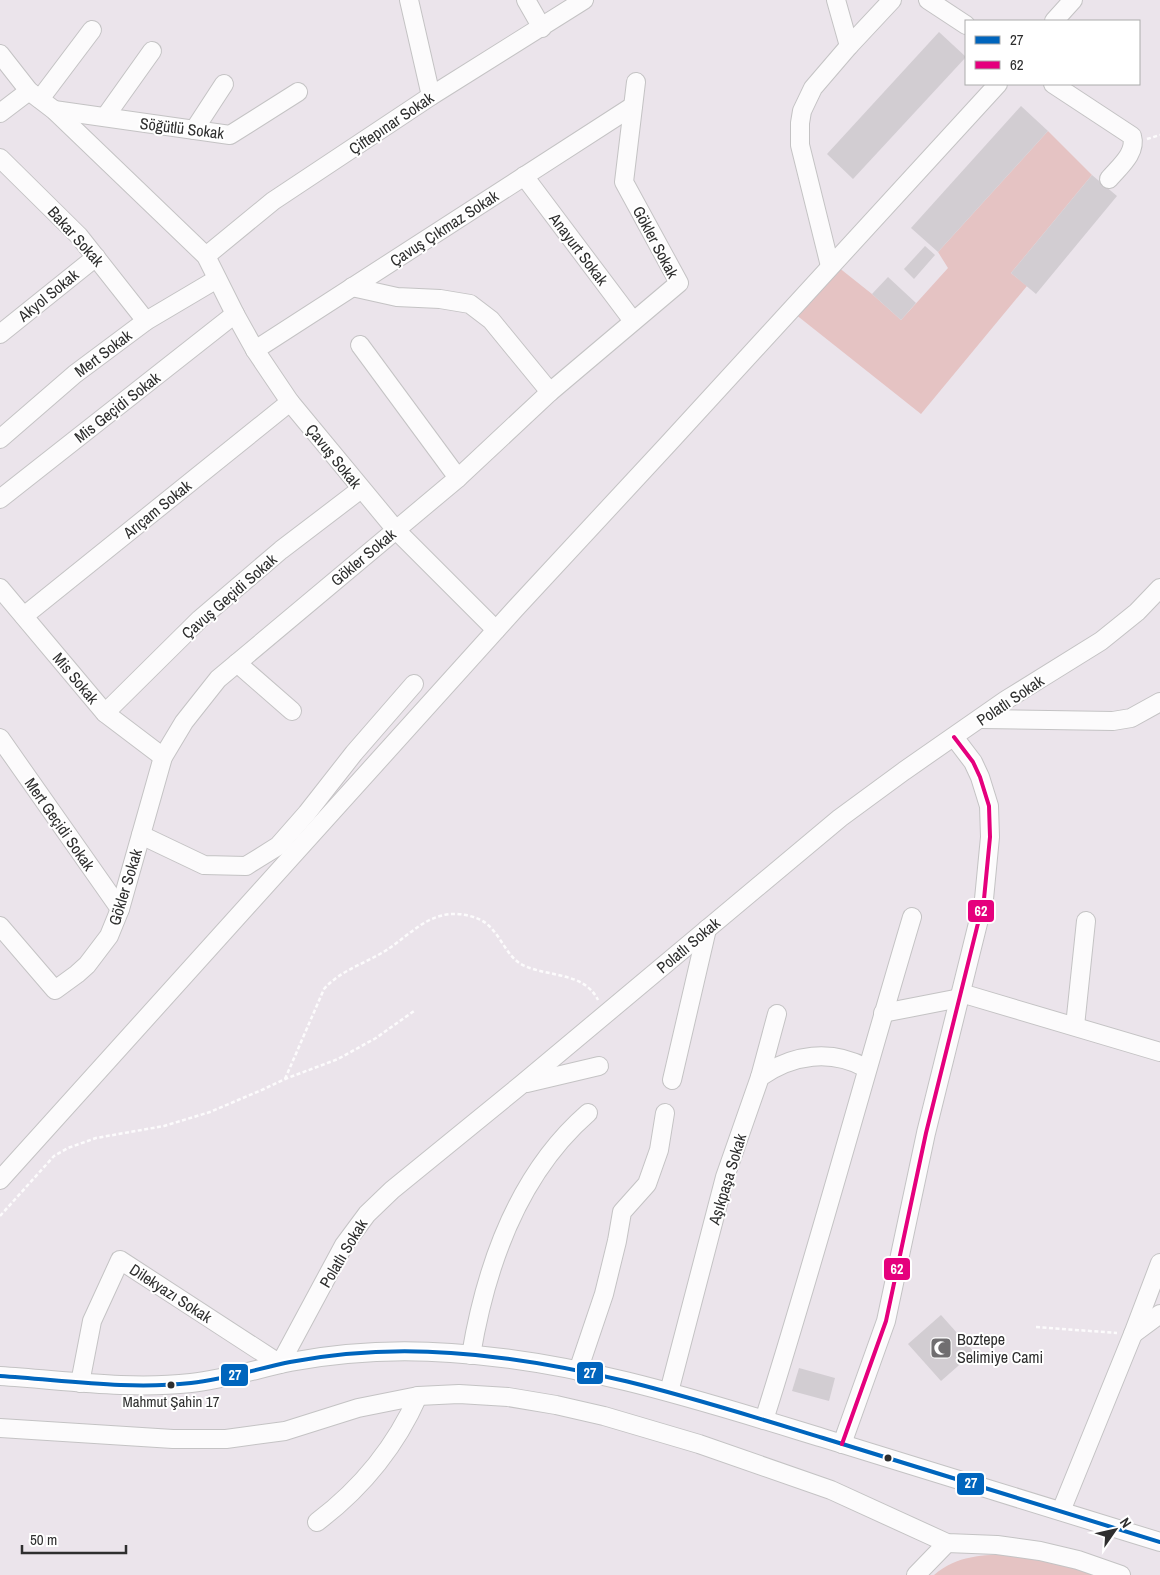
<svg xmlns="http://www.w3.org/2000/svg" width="1160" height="1575" font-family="'Archivo Narrow',sans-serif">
  <rect width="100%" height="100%" fill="#ebe4eb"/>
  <g fill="#e5c3c3">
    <path d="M1048 131 1092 175 1011 273 1027 286 921 414 790 310 833 263 872 294 901 320 948 268 938 252Z"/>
    <path d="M1012 1554 1028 1555 1100 1575H934C957 1555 983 1555 1012 1554Z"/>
  </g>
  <g fill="#d2cdd2">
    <path d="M939 32 966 57 853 179 827 154Z"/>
    <path d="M1021 106 1048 131 938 252 911 228Z"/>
    <path d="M1092 175 1117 196 1036 294 1011 273Z"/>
    <path d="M925 246 935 255 914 279 904 269Z"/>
    <path d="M888 277 916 303 901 320 872 294Z"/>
    <path d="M941 1315 974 1352 941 1381 908 1344Z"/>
    <path d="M799 1368 835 1378 829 1401 792 1391Z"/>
  </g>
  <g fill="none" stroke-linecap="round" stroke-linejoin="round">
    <g stroke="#c4c3c4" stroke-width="20">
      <g id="minor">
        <path d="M409 0 431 96"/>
        <path d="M526 0 542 28"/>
        <path d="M836 0 849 46"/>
        <path d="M928 0 966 25"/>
        <path d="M1054 21 1073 0"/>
        <path d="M0 54 29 91 54 110 206 256 235 314 255 350 290 402 396 530 496 630"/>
        <path d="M1053 84 1132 136C1137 153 1119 167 1109 179"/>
        <path d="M40 99 92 30"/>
        <path d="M54 110 230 135 298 92"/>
        <path d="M0 113 29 91"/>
        <path d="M105 117 152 51"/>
        <path d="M194 130 224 84"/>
        <path d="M0 158 79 236 146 321"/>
        <path d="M524 176 633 321"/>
        <path d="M206 256 273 201 431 96 584 0"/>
        <path d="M830 266 800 145V123L802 111 813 88 849 46 892 0"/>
        <path d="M352 287 397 297 440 299 470 304 491 320 550 392"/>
        <path d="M0 334 96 257"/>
        <path d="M360 345 458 478"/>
        <path d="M255 350 633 106"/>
        <path d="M0 439 75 374 146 321 217 279"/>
        <path d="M0 499 235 314"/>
        <path d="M0 588 105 713 163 757"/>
        <path d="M24 616 290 402"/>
        <path d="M237 663 292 711"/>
        <path d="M105 713 200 619 281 550 361 489"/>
        <path d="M981 719 1113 721 1131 718 1160 702"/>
        <path d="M0 738 120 909"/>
        <path d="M141 835 204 865 246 866 278 846 307 813 354 753 414 684"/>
        <path d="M0 926 55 990 77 974 87 965 109 936 120 909 163 757 184 722 218 679 458 478 550 392 679 283 624 182 636 82"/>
        <path d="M961 993 1160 1052"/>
        <path d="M883 1013 960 998"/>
        <path d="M1075 1026 1086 921"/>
        <path d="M760 1077 777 1014"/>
        <path d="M672 1080 707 929"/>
        <path d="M527 1083 599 1066"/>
        <path d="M0 1180 515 609 668 444 998 84"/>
        <path d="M1133 1334 1160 1314"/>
        <path d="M471 1355C486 1265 518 1174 588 1113"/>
        <path d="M578 1371 604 1294 617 1241 622 1212 647 1184 659 1150 665 1113"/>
        <path d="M0 1376C64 1380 127 1390 191 1383 225 1379 257 1369 290 1362 343 1352 397 1349 451 1353 579 1361 702 1401 823 1438 935 1473 1048 1507 1160 1542"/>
        <path d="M80 1383 92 1321 120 1260 280 1364 344 1245 367 1214 392 1190 522 1084 840 818 904 771 1006 700 1101 641 1137 612 1160 588"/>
        <path d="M669 1392 725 1177 760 1077C793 1054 831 1049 866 1068"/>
        <path d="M764 1420C817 1253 862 1084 912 917"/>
        <path d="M0 1428 173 1439H226L285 1431 358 1408 418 1396 459 1394 508 1397 556 1405 604 1416 699 1444 831 1490 947 1543 997 1545 1040 1551 1078 1560 1121 1575"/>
        <path d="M842 1444 886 1321 926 1133 984 899 990 837 989 806 980 777 973 762 954 737"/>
        <path d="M1061 1511 1133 1334 1160 1263"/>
        <path d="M317 1522C362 1488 395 1448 418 1396"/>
        <path d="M916 1575 947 1543"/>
      </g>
    </g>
    <g stroke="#fcfbfc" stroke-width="2.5" stroke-dasharray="4 2.5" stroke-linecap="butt">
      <path d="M1147 139 1160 135"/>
      <path d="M285 1079 324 989C341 970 364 964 385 951 403 940 419 922 440 916 453 912 468 914 481 920 501 931 505 958 525 966 549 977 584 972 598 1000"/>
      <path d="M0 1216 54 1156 68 1148 96 1138 164 1126 210 1112 264 1089 285 1079 338 1059 376 1038 414 1011"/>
      <path d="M1036 1327 1117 1333"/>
    </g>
    <use href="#minor" stroke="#fcfbfc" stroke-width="18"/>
    <g stroke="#fff" stroke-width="8">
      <path id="bus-1" d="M0 1376C64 1380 127 1390 191 1383 225 1379 257 1369 290 1362 343 1352 397 1349 451 1353 579 1361 702 1401 823 1438 935 1473 1048 1507 1160 1542"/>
    </g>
    <g stroke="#fff" stroke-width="8">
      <path id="bus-2" d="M842 1444 886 1321 926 1133 984 899 990 837 989 806 980 777 973 762 954 737"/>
    </g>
    <use href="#bus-1" stroke="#0065bd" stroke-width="4"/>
    <use href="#bus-2" stroke="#e5007d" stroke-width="4"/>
  </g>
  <defs>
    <g id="mosque-square" transform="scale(1.125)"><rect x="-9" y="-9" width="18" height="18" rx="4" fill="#706e70" stroke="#fff"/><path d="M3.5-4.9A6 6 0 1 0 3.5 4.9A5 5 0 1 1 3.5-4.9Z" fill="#fff"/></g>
  </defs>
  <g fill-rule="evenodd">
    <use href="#mosque-square" x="941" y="1348"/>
  </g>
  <g fill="#2e2e2e" stroke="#fff" stroke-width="2">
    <circle cx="171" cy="1385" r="4.5"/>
    <circle cx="888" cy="1458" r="4.5"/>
  </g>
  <g text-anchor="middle" stroke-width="4" stroke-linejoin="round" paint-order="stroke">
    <g font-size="15" fill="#2e2e2e" stroke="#fff">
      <text x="171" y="1407">Mahmut Şahin 17</text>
    </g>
    <g font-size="16" fill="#2e2e2e" stroke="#fff">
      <text transform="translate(391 123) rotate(-34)" y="6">Çiftepınar Sokak</text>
      <text transform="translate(182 128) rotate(7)" y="6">Söğütlü Sokak</text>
      <text transform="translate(444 228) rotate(-33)" y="6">Çavuş Çıkmaz Sokak</text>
      <text transform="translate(76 236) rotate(48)" y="6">Bakar Sokak</text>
      <text transform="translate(656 242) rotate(62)" y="6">Gökler Sokak</text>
      <text transform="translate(579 249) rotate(53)" y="6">Anayurt Sokak</text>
      <text transform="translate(48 295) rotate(-39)" y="6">Akyol Sokak</text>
      <text transform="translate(103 353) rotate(-37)" y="6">Mert Sokak</text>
      <text transform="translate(117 407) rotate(-38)" y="6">Mis Geçidi Sokak</text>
      <text transform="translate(334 456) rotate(51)" y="6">Çavuş Sokak</text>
      <text transform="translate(157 509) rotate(-39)" y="6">Arıçam Sokak</text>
      <text transform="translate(363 557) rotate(-40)" y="6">Gökler Sokak</text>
      <text transform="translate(229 596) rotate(-41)" y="6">Çavuş Geçidi Sokak</text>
      <text transform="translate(76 678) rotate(50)" y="6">Mis Sokak</text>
      <text transform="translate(1010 700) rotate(-34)" y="6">Polatlı Sokak</text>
      <text transform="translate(60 824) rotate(55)" y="6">Mert Geçidi Sokak</text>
      <text transform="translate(125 887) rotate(-73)" y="6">Gökler Sokak</text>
      <text transform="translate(688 945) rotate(-40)" y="6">Polatlı Sokak</text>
      <text transform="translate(727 1179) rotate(-73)" y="6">Aşıkpaşa Sokak</text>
      <text transform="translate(343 1253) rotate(-59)" y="6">Polatlı Sokak</text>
      <text transform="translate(171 1293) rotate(33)" y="6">Dilekyazı Sokak</text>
    </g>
    <g font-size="16" fill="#2e2e2e" stroke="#fff" text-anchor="start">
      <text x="957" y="1345">Boztepe<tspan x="957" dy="18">Selimiye Cami</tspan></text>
    </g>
  </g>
  <g stroke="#fff" stroke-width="2">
    <rect x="967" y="899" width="28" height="24" rx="5" fill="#e5007d"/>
    <rect x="883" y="1257" width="28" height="24" rx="5" fill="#e5007d"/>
    <rect x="576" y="1361" width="28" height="24" rx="5" fill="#0065bd"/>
    <rect x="220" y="1363" width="29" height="24" rx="5" fill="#0065bd"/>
    <rect x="956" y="1472" width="29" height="24" rx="5" fill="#0065bd"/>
  </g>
  <g font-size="14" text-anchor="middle" font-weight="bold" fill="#fff">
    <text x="981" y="916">62</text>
    <text x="897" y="1274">62</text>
    <text x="590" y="1378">27</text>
    <text x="235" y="1380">27</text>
    <text x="971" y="1488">27</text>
  </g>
  <rect x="965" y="20" width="175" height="65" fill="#ffffff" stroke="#ababab"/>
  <rect x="975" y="36" width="25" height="8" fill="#0065bd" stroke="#ababab"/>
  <text x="1010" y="45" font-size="15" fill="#2e2e2e">27</text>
  <rect x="975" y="61" width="25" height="8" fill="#e5007d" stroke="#ababab"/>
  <text x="1010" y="70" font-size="15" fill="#2e2e2e">62</text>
  <g transform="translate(1115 1530) rotate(56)" stroke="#ffffff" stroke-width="4" paint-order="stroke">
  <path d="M0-4L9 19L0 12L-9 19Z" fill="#2e2e2e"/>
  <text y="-8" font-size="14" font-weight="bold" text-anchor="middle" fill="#2e2e2e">N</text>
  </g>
  <path d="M22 1545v8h104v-8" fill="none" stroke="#2e2e2e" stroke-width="2.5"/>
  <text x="30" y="1545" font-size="15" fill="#2e2e2e" stroke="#ffffff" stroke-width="4" paint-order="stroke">50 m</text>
</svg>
